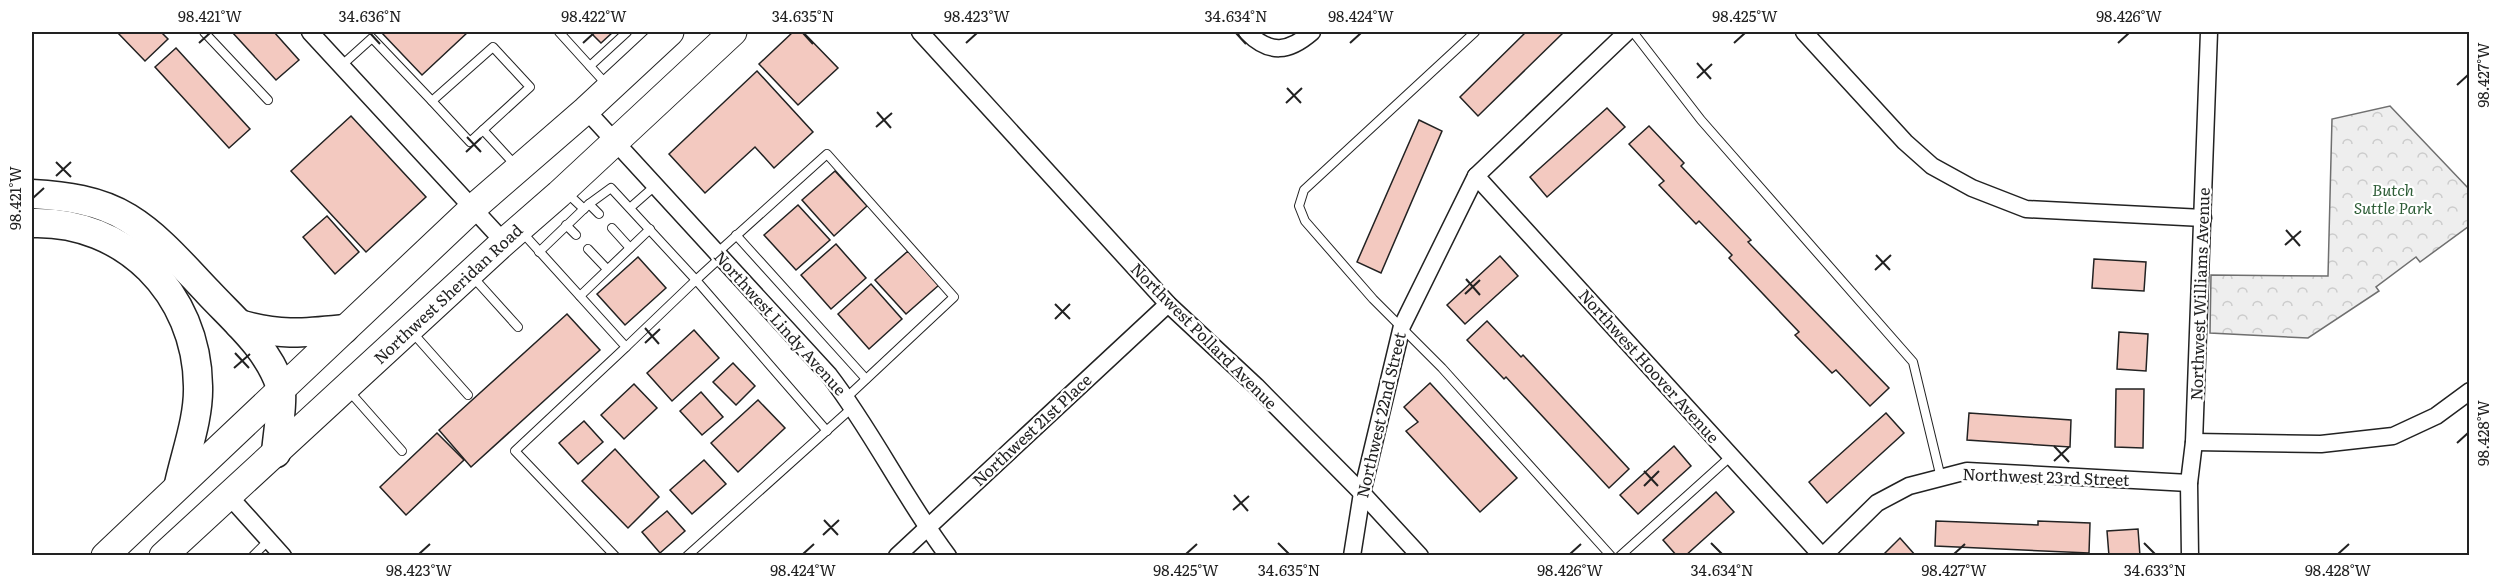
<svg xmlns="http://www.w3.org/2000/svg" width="2501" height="587" font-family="Literata,serif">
  <defs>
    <pattern id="park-crowns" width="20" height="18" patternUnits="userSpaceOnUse" patternTransform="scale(1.5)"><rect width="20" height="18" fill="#eee"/><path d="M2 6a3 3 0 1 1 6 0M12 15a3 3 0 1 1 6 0" fill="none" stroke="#ccc"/></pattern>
  </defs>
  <rect width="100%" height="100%" fill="#fff"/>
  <path fill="url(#park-crowns)" stroke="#6f6f6f" stroke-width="1.5" d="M2390 106 2469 189V226L2420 262 2416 257 2376 287 2379 291 2308 338 2210 333 2211 275 2328 276 2332 119Z"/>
  <g fill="#f3c9c0" stroke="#222" stroke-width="1.5">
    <path d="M117 32H161L168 39 145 61Z"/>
    <path d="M232 32H274L299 60 276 80Z"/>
    <path d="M381 32H468L422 75Z"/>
    <path d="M590 32H613L601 43Z"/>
    <path d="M793 32H803L838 68 798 105 759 64Z"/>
    <path d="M1526 32H1564L1478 116 1460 97Z"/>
    <path d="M176 48 250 129 229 148 155 67Z"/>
    <path d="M757 71 813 132 774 168 755 147 705 193 669 154Z"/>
    <path d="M1607 108 1625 127 1547 197 1530 177Z"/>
    <path d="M351 116 426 197 366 252 291 171Z"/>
    <path d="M1419 120 1442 131 1381 273 1357 262Z"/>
    <path d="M1649 126 1684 163 1681 166 1751 240 1748 242 1889 388 1870 406 1836 370 1832 373 1795 335 1799 332 1729 258 1732 255 1699 221 1696 224 1659 185 1664 181 1629 144Z"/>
    <path d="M835 171 867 206 834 236 802 200Z"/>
    <path d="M798 205 830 240 796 270 764 235Z"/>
    <path d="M327 216 359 252 335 274 303 237Z"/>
    <path d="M836 244 866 278 831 309 801 275Z"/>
    <path d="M908 251 939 285 906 314 875 280Z"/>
    <path d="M1500 256 1518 276 1465 324 1447 305Z"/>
    <path d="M638 257 666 288 625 325 597 294Z"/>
    <path d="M2094 259 2146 262 2144 291 2092 288Z"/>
    <path d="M871 284 902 319 869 349 838 314Z"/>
    <path d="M567 314 600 350 471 467 439 430Z"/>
    <path d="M1487 321 1521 357 1523 355 1629 469 1609 488 1506 377 1504 379 1467 340Z"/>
    <path d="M694 330 719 358 672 401 647 373Z"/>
    <path d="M2119 332 2148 334 2146 371 2117 369Z"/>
    <path d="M733 363 755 386 736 405 713 382Z"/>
    <path d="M1430 383 1517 478 1480 512 1406 431 1418 422 1404 407Z"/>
    <path d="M634 384 657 408 624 439 601 415Z"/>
    <path d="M2116 389H2144L2143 448 2115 447Z"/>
    <path d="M701 392 723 417 702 435 680 411Z"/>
    <path d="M758 400 785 428 738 472 711 443Z"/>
    <path d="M1886 413 1904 433 1827 503 1809 482Z"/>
    <path d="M1969 413 2071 420 2070 447 1967 440Z"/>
    <path d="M584 421 603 442 578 464 559 443Z"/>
    <path d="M437 433 464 460 406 515 380 487Z"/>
    <path d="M1674 446 1691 466 1638 514 1620 495Z"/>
    <path d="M615 449 659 497 628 528 582 481Z"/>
    <path d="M704 460 726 484 692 514 670 490Z"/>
    <path d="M1716 492 1734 512 1685 556H1677L1663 540Z"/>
    <path d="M667 511 685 531 660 553 642 532Z"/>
    <path d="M1936 521 2038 525V521L2090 523 2089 553 1935 546Z"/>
    <path d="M2138 529 2140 556H2109L2107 531Z"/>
    <path d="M1900 538 1916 556H1882Z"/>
  </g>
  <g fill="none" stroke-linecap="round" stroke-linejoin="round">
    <g stroke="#222" stroke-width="10">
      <g id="service">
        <path d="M204 32 268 100"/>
        <path d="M559 32 607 85"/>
        <path d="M1475 32 1304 190 1299 206 1305 221 1373 299 1442 368 1611 556"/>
        <path d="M1633 32 1701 120 1913 362 1941 478"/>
        <path d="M341 66 372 38 432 101 493 47 530 87 483 130 516 166"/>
        <path d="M590 66 627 32"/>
        <path d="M432 101 470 142 483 130"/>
        <path d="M567 193 584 209"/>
        <path d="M589 204 599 214"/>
        <path d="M631 207 656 185"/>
        <path d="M566 225 576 235"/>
        <path d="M612 228 630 248"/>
        <path d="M521 231 626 347 515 451 615 556"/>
        <path d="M736 235 866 379"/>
        <path d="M588 249 607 269"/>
        <path d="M539 252 589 204 611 188 696 280 721 257"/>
        <path d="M717 253 827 154 954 297 846 398"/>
        <path d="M472 276 518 327"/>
        <path d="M580 296 650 229"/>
        <path d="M412 332 468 395"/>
        <path d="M626 347 696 280 827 431"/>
        <path d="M349 391 402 451"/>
        <path d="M253 556 269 540"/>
        <path d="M687 556 853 407"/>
        <path d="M1620 556 1730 457"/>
      </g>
    </g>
    <g stroke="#222" stroke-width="19">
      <g id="minor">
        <path d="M310 32 504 242"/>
        <path d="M920 32 1168 304 1256 386 1362 493 1420 556"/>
        <path d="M1247 32C1270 55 1289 52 1312 32"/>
        <path d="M1804 32 1905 142 1932 166 1972 188 2026 209 2203 218"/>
        <path d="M586 110 829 375C873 432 904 498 948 556"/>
        <path d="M1476 176 1822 556"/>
        <path d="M2194 442 2321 444 2393 436 2436 416 2470 391"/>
        <path d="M229 496 283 556"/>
        <path d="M897 556 1168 304"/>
        <path d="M1352 556 1362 493 1402 326 1476 176 1627 32"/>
        <path d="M1823 556 1877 503 1909 486 1967 471 2189 483"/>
        <path d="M2190 556 2189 483 2194 442 2209 32"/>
      </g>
    </g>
    <g stroke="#222" stroke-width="29">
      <g id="primary">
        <path d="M105 556 473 208 586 110 670 32"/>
        <path d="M163 556 504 242 559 194 733 32"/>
      </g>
    </g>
    <g stroke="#222" stroke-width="31">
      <g id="trunk">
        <path d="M32 194C65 196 99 200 128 218 159 237 183 266 208 292 234 320 267 347 280 385 284 397 277 438 276 453"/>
        <path d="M32 223C125 220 197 294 198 386 199 418 186 452 179 484"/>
        <path d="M239 324C279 336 304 333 344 329"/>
      </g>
    </g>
    <use href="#service" stroke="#fff" stroke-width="8"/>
    <use href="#minor" stroke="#fff" stroke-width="16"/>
    <use href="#primary" stroke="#fff" stroke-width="27"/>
    <use href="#trunk" stroke="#fff" stroke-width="28"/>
  </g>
  <path fill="none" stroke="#222" stroke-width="2" d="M370 33 380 44M803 33 813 44M1236 33 1246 44M199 43 210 33M583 43 594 33M966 43 977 33M1350 43 1361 33M1734 43 1745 33M2118 43 2129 33M1697 63 1711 79M1697 78 1712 64M2457 85 2468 75M1287 88 1301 103M1286 103 1302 88M877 112 891 128M876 127 892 113M467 137 481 152M466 152 481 138M56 162 71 177M56 176 71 162M33 198 44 188M2286 230 2300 246M2285 245 2301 231M1876 255 1890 270M1875 270 1891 255M1466 279 1480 295M1465 294 1480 280M1055 304 1070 319M1055 319 1070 304M645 328 659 344M645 343 660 329M235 353 249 368M234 368 250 354M2457 443 2468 433M2054 446 2069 462M2054 461 2069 447M1644 471 1658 486M1644 486 1659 471M1234 495 1248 511M1233 510 1249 496M824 520 838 535M823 535 839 520M1278 543 1289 554M1711 543 1722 554M2144 543 2155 554M419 554 430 544M803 554 814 544M1186 554 1197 544M1570 554 1581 544M1954 554 1965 544M2338 554 2349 544"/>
  <g text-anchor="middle" stroke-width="4.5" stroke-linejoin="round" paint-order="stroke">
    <g font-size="16" font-style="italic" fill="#2f5e38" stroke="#fff">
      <text x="2393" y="196">Butch<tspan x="2393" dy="18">Suttle Park</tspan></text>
    </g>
    <g font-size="16" fill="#222" stroke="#fff">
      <text transform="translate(448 294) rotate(-43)" y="6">Northwest Sheridan Road</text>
      <text transform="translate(2200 294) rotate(-88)" y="6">Northwest Williams Avenue</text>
      <text transform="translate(780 323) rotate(48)" y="6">Northwest Lindy Avenue</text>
      <text transform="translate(1204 336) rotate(45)" y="6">Northwest Pollard Avenue</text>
      <text transform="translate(1649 366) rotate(48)" y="6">Northwest Hoover Avenue</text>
      <text transform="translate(1381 415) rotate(-77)" y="6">Northwest 22nd Street</text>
      <text transform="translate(1032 430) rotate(-43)" y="6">Northwest 21st Place</text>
      <text transform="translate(2046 477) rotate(2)" y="6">Northwest 23rd Street</text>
    </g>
  </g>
  <rect width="2501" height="587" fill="none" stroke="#ffffff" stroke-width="66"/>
  <rect x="33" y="33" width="2435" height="521" fill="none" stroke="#222" stroke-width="2"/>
  <g font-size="15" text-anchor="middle" fill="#222">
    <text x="210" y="22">98.421°W</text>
    <text x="370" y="22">34.636°N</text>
    <text x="594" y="22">98.422°W</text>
    <text x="803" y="22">34.635°N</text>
    <text x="977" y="22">98.423°W</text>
    <text x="1236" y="22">34.634°N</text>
    <text x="1361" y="22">98.424°W</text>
    <text x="1745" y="22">98.425°W</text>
    <text x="2129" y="22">98.426°W</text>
    <text transform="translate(2484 75) rotate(-90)" y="5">98.427°W</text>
    <text transform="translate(16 198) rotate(-90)" y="5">98.421°W</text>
    <text transform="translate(2484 433) rotate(-90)" y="5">98.428°W</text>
    <text x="419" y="576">98.423°W</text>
    <text x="803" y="576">98.424°W</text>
    <text x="1186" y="576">98.425°W</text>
    <text x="1289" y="576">34.635°N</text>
    <text x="1570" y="576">98.426°W</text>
    <text x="1722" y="576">34.634°N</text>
    <text x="1954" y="576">98.427°W</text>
    <text x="2155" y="576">34.633°N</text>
    <text x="2338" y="576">98.428°W</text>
  </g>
</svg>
